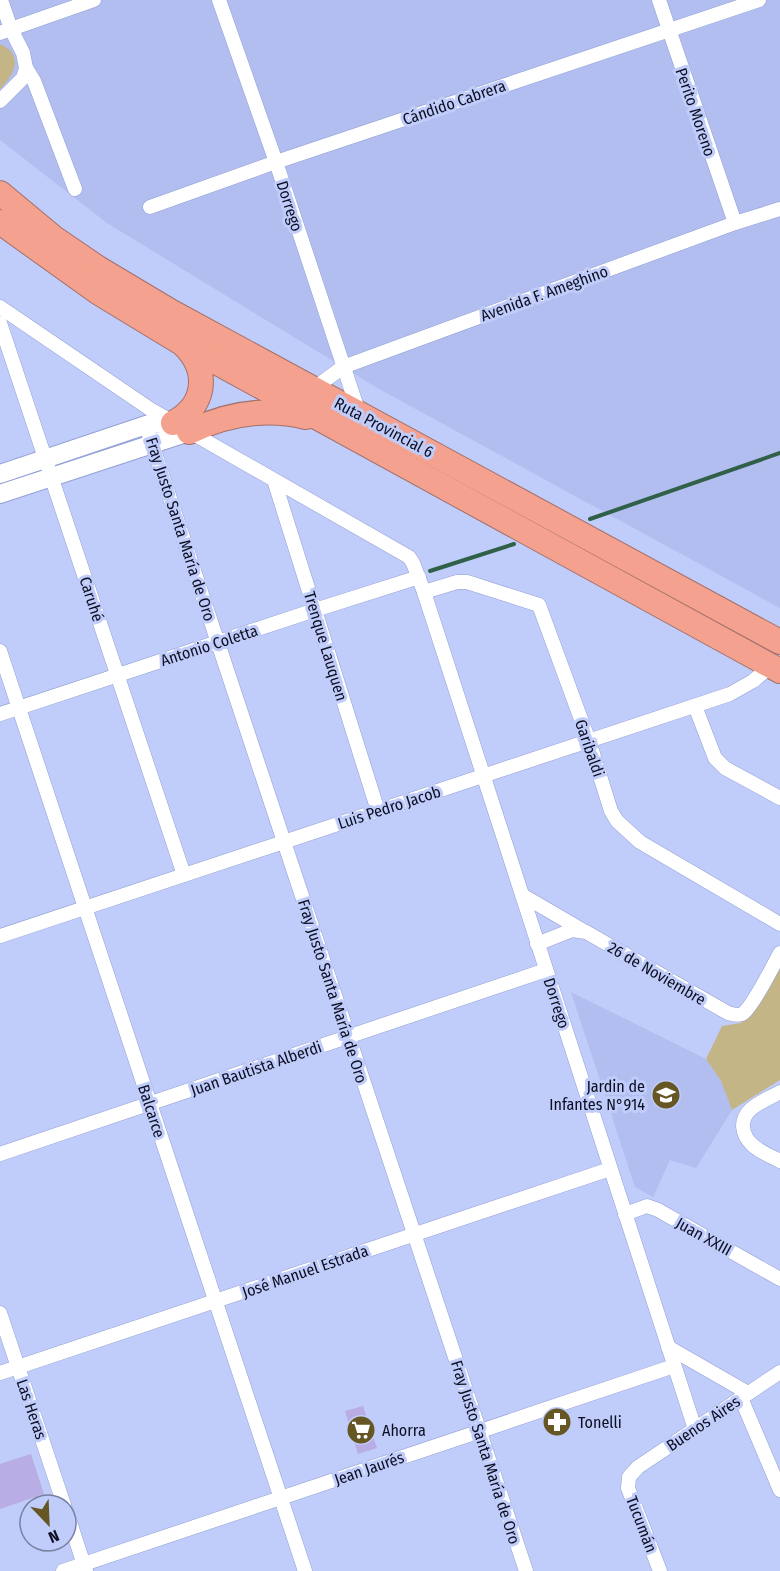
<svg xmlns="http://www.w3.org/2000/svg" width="780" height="1571" font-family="'Fira Sans Condensed',sans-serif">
  <rect width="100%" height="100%" fill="#c0ccf9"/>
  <g fill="#b2bef0">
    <path d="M0 0H780V608L379 389 107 223 0 140Z"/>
    <path d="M571 992 706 1059 721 1081 732 1110 696 1168 670 1160 653 1197 635 1187Z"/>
  </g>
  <g fill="#c4b586">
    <path d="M0 44C25 55 14 75 0 89Z"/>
    <path d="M780 968V1080L732 1110 721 1081 706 1059 722 1026 741 1023Z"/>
  </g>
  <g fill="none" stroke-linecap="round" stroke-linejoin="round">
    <g stroke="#306148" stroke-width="4">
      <path d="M590 519 780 453"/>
      <path d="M430 571 514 544"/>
    </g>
  </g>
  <g fill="#b8ade4">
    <path d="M363 1406 377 1448 358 1454 345 1411Z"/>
    <path d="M31 1454 44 1494 0 1509V1464Z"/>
  </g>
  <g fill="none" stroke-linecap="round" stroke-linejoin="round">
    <g stroke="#93a0d5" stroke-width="15">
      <g id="street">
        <path d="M219 0 276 162 359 413"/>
        <path d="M659 0 735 223"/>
        <path d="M0 33 94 0"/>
        <path d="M26 68 34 81 75 189"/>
        <path d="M0 101 23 78 26 68 23 53 11 29 1 0"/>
        <path d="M150 207 276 162 759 0"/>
        <path d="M0 307 150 409 409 557 413 563 424 592 695 1429"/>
        <path d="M0 323 184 875"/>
        <path d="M313 389 343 367 735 223 780 209"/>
        <path d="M149 435 526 1571"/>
        <path d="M274 480 378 811"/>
        <path d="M424 592 457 582H467L539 605 589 741 611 811 617 821 640 842 780 924"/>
        <path d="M0 651 305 1571"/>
        <path d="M695 706 715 758 725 768 780 798"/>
        <path d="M0 714 315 610 419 577"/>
        <path d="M522 895 582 930"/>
        <path d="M0 936 730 694 753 681 771 666"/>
        <path d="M537 944 572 930 586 932 728 1013C732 1014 738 1016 742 1014 752 1008 773 966 780 953"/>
        <path d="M780 1092C771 1097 759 1102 751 1109 746 1113 743 1120 743 1126 744 1146 765 1153 780 1161"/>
        <path d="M0 1154 546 970"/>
        <path d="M625 1214 647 1206 658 1210 780 1279"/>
        <path d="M0 1313 64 1505"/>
        <path d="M668 1347 748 1393"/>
        <path d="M0 1373 610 1169"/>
        <path d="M741 1398 780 1490"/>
        <path d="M66 1510 86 1571"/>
        <path d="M63 1571 674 1366"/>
        <path d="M660 1571 628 1488 629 1477 638 1467 780 1372"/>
      </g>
    </g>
    <g stroke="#93a0d5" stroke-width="20">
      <g id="secondary">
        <path d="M0 474 149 424 173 423"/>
        <path d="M0 494 189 432"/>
      </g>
    </g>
    <g stroke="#a36f69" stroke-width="26">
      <g id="highway">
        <path d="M0 193 54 238 98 268 170 311 780 642"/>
        <path d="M0 222 99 293 183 344 780 671"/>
        <path d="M173 423C206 406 210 371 184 345"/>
        <path d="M189 432C226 414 265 407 306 417"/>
      </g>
    </g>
    <use href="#street" stroke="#fff" stroke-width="14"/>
    <use href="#secondary" stroke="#fff" stroke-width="18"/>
    <use href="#highway" stroke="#f4a28f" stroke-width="24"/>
  </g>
  <defs>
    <g id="school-disc" transform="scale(1.5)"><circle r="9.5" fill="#655623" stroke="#c0ccf9"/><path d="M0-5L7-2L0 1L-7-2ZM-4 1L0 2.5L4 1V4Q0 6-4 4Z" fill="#fff"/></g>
    <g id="pharmacy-disc" transform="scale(1.5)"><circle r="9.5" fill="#655623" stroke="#c0ccf9"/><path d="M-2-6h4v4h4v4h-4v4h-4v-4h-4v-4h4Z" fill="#fff"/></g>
    <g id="supermarket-disc" transform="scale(1.5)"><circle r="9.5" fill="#655623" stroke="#c0ccf9"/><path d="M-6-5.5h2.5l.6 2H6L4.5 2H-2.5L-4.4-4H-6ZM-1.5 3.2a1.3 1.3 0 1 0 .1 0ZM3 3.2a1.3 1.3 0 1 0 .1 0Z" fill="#fff"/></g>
  </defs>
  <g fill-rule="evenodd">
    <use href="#school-disc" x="666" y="1095"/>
    <use href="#pharmacy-disc" x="557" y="1422"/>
    <use href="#supermarket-disc" x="361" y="1430"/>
  </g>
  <g text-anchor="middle" stroke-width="6" stroke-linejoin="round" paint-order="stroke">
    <g font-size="16" fill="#0c0f22" stroke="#c0ccf9">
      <text transform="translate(454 102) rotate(-19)" y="6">Cándido Cabrera</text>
      <text transform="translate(696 112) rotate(71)" y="6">Perito Moreno</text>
      <text transform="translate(290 206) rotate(72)" y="6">Dorrego</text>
      <text transform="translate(544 293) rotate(-20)" y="6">Avenida F. Ameghino</text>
      <text transform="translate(384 427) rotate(28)" y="6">Ruta Provincial 6</text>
      <text transform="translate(181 529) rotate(72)" y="6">Fray Justo Santa María de Oro</text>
      <text transform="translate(92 599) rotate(72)" y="6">Caruhé</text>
      <text transform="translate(209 645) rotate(-18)" y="6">Antonio Coletta</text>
      <text transform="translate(326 646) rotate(73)" y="6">Trenque Lauquen</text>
      <text transform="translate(590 748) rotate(71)" y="6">Garibaldi</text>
      <text transform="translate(389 807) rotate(-18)" y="6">Luis Pedro Jacob</text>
      <text transform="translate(657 973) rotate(30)" y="6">26 de Noviembre</text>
      <text transform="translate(333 991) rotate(72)" y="6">Fray Justo Santa María de Oro</text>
      <text transform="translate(557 1003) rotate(72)" y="6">Dorrego</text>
      <text transform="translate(256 1068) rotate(-19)" y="6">Juan Bautista Alberdi</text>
      <text transform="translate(152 1111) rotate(72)" y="6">Balcarce</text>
      <text transform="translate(704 1236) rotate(29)" y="6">Juan XXIII</text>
      <text transform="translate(305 1271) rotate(-19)" y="6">José Manuel Estrada</text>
      <text transform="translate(32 1409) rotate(71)" y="6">Las Heras</text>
      <text transform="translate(703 1423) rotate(-34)" y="6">Buenos Aires</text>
      <text transform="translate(486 1452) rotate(72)" y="6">Fray Justo Santa María de Oro</text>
      <text transform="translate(369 1468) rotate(-19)" y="6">Jean Jaurés</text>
      <text transform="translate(642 1524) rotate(69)" y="6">Tucumán</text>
    </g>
    <g font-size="16" fill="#0c0f22" stroke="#c0ccf9" text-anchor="start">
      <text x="645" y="1092" text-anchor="end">Jardin de<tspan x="645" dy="18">Infantes N°914</tspan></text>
      <text x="578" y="1428">Tonelli</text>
      <text x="382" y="1436">Ahorra</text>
    </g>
  </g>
  <g transform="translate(48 1523) rotate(157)"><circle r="28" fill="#c0ccf9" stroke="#7880a3" stroke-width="1.5"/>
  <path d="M0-4.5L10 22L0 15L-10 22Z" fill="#655623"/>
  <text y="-9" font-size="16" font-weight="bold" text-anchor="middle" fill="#0c0f22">N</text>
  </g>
</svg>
